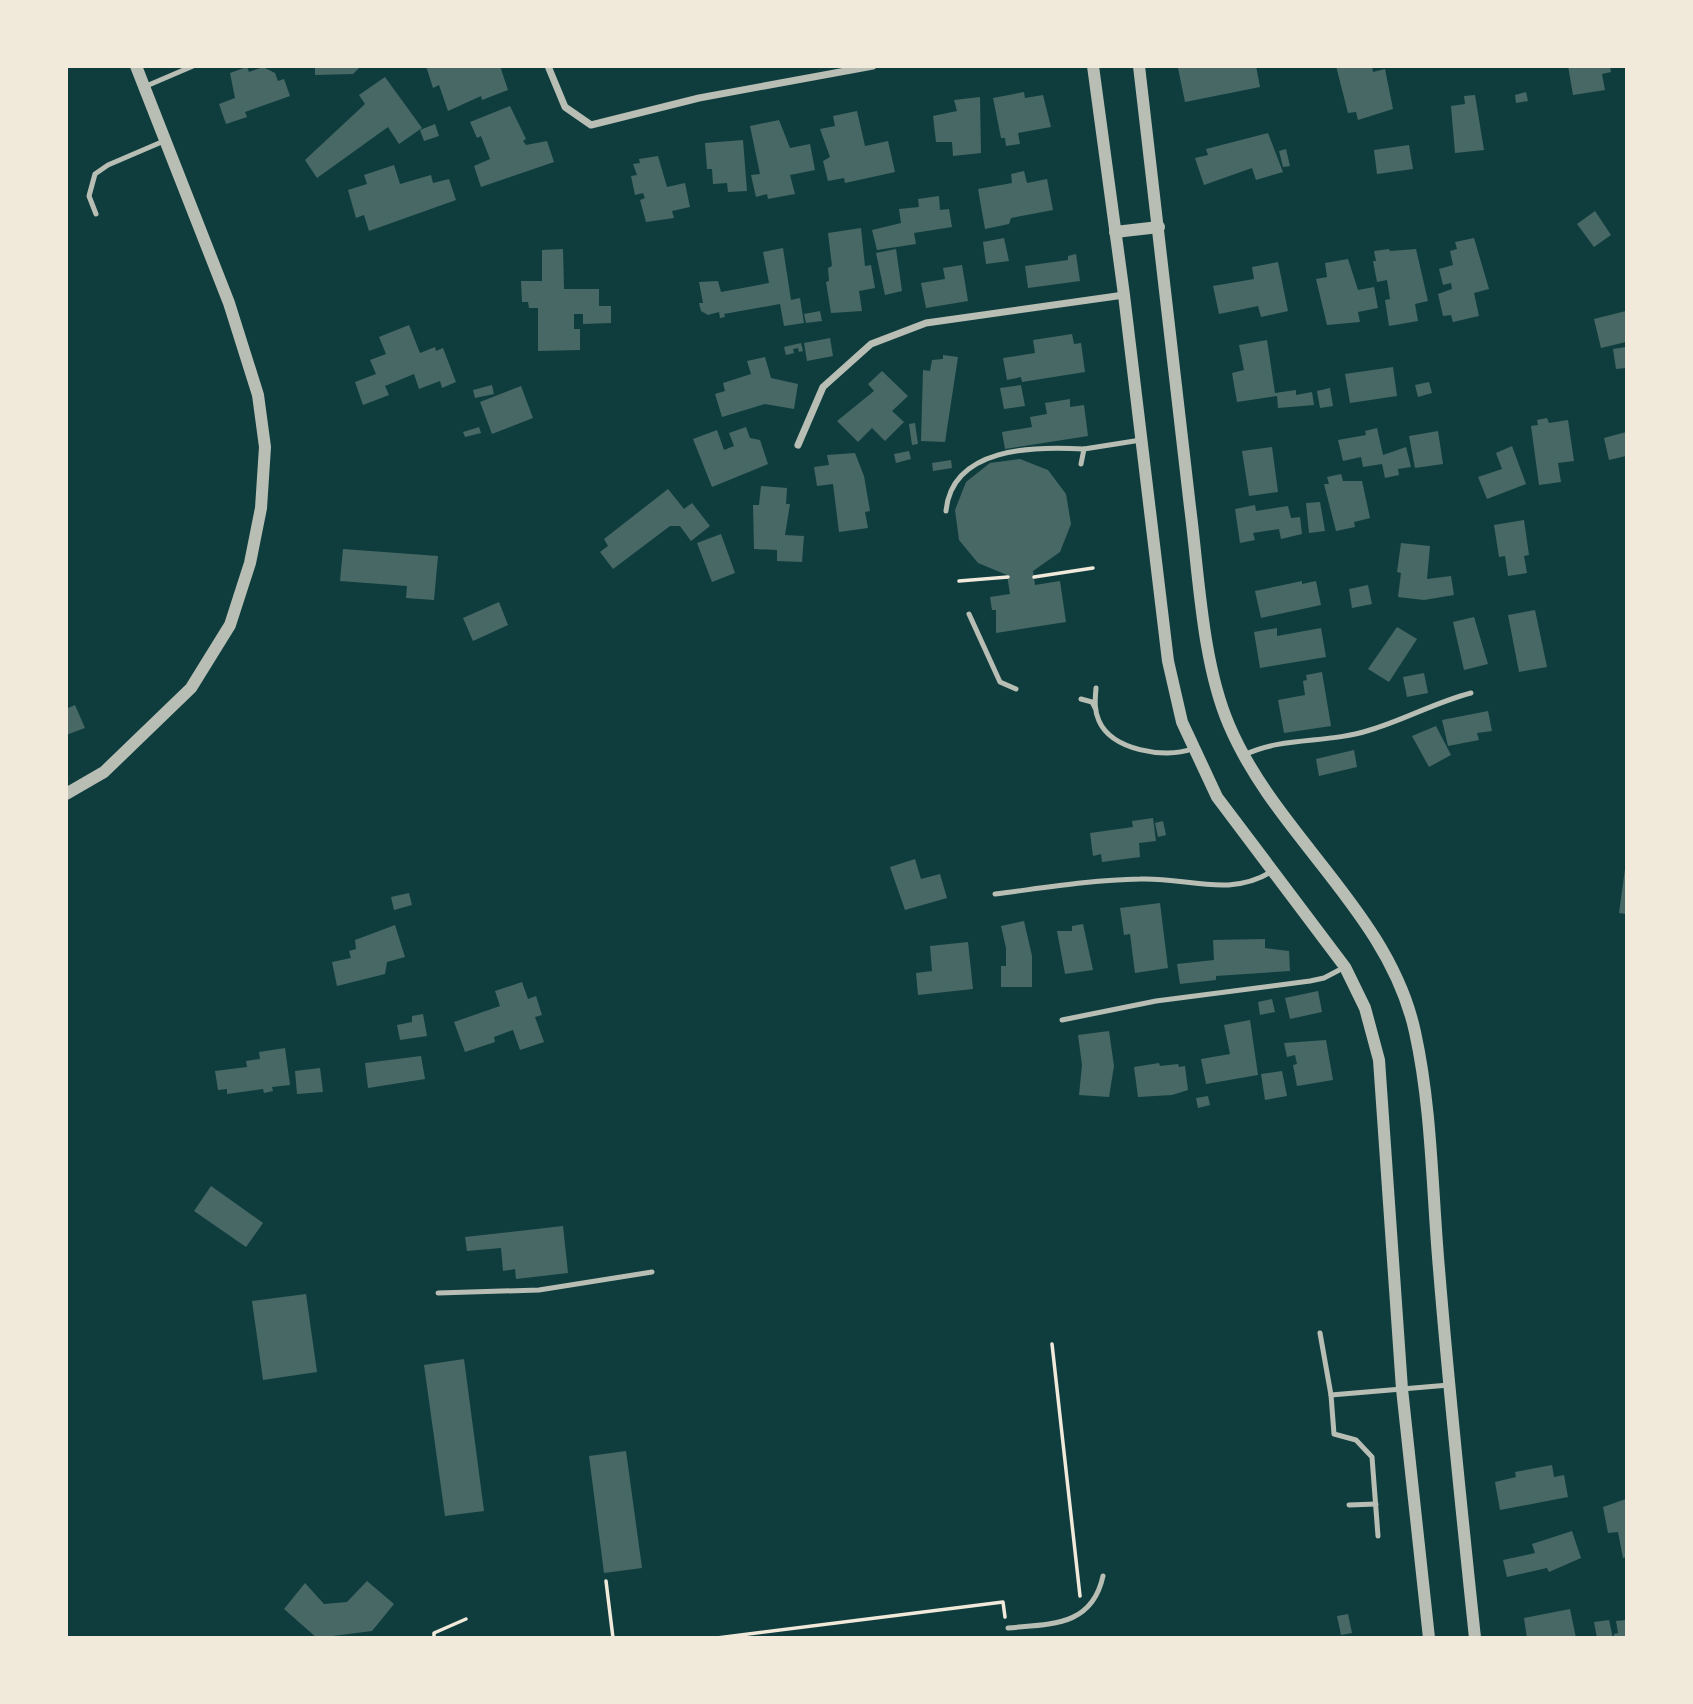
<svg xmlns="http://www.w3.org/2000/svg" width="1693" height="1704" font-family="Spectral,serif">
  <rect width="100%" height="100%" fill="#0f3d3e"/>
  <g fill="#486865">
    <path d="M315 66H361L353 74 315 75Z"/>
    <path d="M426 66H500L508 90 482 100 481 96 448 111 439 85 433 88Z"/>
    <path d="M1184 66H1256L1260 87 1185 102 1178 68Z"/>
    <path d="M1336 66H1372L1373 72 1385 69 1393 109 1358 120 1356 112 1348 113Z"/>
    <path d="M1568 66H1610L1611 72 1602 74 1605 90 1573 95Z"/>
    <path d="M247 67 249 72 263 67 275 73 278 81 284 79 290 96 245 112 247 117 226 124 219 104 235 98 230 73Z"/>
    <path d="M385 77 422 128 399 144 388 127 317 178 305 160 365 104 359 95Z"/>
    <path d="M1024 92 1025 98 1043 95 1051 127 1018 133 1020 144 1006 146 1005 138H1001L993 98Z"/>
    <path d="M1526 92 1528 101 1516 103 1515 95Z"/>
    <path d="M1475 95 1484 150 1455 153 1451 106 1465 104 1464 96Z"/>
    <path d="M980 97 981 153 953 156 952 142H936L933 116 957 111 954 100Z"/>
    <path d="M510 106 526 139 523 141 526 145 547 141 554 162 481 187 474 166 490 159 481 136 477 138 470 122Z"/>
    <path d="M857 111 865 146 888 141 895 172 845 183 844 178 828 181 823 161 830 157 820 129 835 126 833 116Z"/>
    <path d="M779 120 790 148 810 144 815 170 790 175 795 194 768 199 767 194 756 197 751 175 760 174 750 126Z"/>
    <path d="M435 124 439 136 424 141 420 130Z"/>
    <path d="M1268 133 1283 172 1256 180 1252 168 1204 185 1195 158 1208 155 1206 149Z"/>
    <path d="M743 140 747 191 728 192 727 183 713 184 712 169H707L705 143Z"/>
    <path d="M1409 145 1413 169 1377 174 1374 150Z"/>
    <path d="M1286 149 1290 166 1283 167 1279 151Z"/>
    <path d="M658 156 667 187 685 183 690 207 672 211 674 218 646 222 640 200 645 198 643 193 635 195 631 176 637 175 633 164 640 163 639 159Z"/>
    <path d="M394 165 400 184 431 175 433 183 449 179 456 200 369 231 364 215 356 218 348 190 367 184 364 175Z"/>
    <path d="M1024 171 1027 183 1047 179 1053 210 1011 218 1009 224 985 229 978 189 1012 183 1011 174Z"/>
    <path d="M939 196 940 210 949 209 952 227 914 233 916 244 877 250 872 230 901 223 899 209 919 207 918 199Z"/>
    <path d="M1595 211 1611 235 1594 247 1577 224Z"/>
    <path d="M861 228 865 266 871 265 875 288 859 291 862 311 831 313 826 282 829 281 828 268 832 266 828 233Z"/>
    <path d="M1004 238 1009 261 986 264 983 242Z"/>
    <path d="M1474 238 1489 289 1474 293 1479 316 1453 322 1451 315 1443 316 1438 294 1452 289 1451 283 1443 285 1439 269 1453 265 1450 251 1457 249 1455 242Z"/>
    <path d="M783 248 791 300 800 298 804 323 784 326 780 304 724 314 725 317 720 318 719 312 708 315 701 311 699 303H703L699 282 718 281 721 292 769 283 763 252Z"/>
    <path d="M563 249 564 289H599V306H611V323L583 324V314H574V329H580V350L538 351V308H529L528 302H522L521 281H542V250Z"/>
    <path d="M896 249 902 291 885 295 876 253Z"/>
    <path d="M1389 249 1390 251 1416 249 1428 301 1415 304 1418 321 1389 326 1385 300 1390 299 1387 280 1377 282 1373 261H1376L1374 251Z"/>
    <path d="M1076 254 1080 281 1028 288 1025 266 1068 260V256Z"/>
    <path d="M1348 259 1358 290 1374 287 1378 308 1358 312 1360 322 1327 325 1316 279 1327 277 1325 263Z"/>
    <path d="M1278 262 1288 311 1261 317 1258 306 1219 314 1213 286 1254 279 1252 267Z"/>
    <path d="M962 265 968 301 926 308 921 283 945 279 943 268Z"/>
    <path d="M820 311 822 321 806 323 804 314Z"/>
    <path d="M1626 311V342L1601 348 1594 319Z"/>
    <path d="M409 325 420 353 435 347 436 351 443 348 456 382 442 388 440 381 419 389 414 374 385 386 389 395 363 405 355 382 376 374 370 360 386 354 379 337Z"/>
    <path d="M1072 334 1074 344 1081 343 1085 372 1022 382 1021 377 1007 380 1003 358 1035 353 1033 340Z"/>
    <path d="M830 338 833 356 807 361 804 343Z"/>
    <path d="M1267 340 1275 393 1296 390V395L1312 392 1314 405 1278 408 1277 396 1237 402 1232 373 1244 370 1239 345Z"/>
    <path d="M801 343 803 351 799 352 798 348 793 349 794 353 786 355 784 347Z"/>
    <path d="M1626 347V368L1616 369 1613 349Z"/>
    <path d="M943 355 958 357 945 442 921 441 923 370 930 371 932 360 943 359Z"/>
    <path d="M765 357 771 378 798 384 794 409 765 404 722 417 715 394 725 391 723 383 751 374 747 361Z"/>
    <path d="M1393 367 1397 396 1350 403 1345 374Z"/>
    <path d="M882 371 908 396 892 411 904 422 885 441 872 428 858 442 837 421 874 391 868 384Z"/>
    <path d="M1429 382 1432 393 1418 397 1415 385Z"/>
    <path d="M492 385 494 394 475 398 473 390Z"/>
    <path d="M1021 385 1025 406 1004 409 1000 388Z"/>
    <path d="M521 386 533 418 492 434 480 402Z"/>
    <path d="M1330 388 1333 406 1320 408 1317 391Z"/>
    <path d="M1070 399V407L1084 405 1088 436 1005 449 1002 432 1032 427 1030 417 1047 414 1045 403Z"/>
    <path d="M1547 418 1549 423 1568 420 1574 461 1558 463 1561 482 1539 485 1531 426 1538 425 1537 420Z"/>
    <path d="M915 423 918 444 912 445 909 424Z"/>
    <path d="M479 427 481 433 465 437 463 432Z"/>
    <path d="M746 427 750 438 760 440 768 464 712 487 693 439 717 430 724 450 734 446 729 433Z"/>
    <path d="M1377 428 1383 455 1406 447 1411 467 1398 469 1399 475 1385 478 1382 464 1363 467 1361 457 1343 461 1338 440 1366 435 1365 431Z"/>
    <path d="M1438 431 1443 464 1415 468 1409 436Z"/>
    <path d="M1626 432V456L1609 460 1604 438Z"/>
    <path d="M1512 446 1526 484 1487 499 1478 477 1502 469 1496 453Z"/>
    <path d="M1272 447 1278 492 1249 496 1242 451Z"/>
    <path d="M909 451 911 459 896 463 894 454Z"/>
    <path d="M855 453 864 476 870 511 865 512 868 528 839 532 833 484 817 486 814 467 829 465 827 455Z"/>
    <path d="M1020 459 1048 470 1066 494 1071 524 1060 552 1033 571 1035 585 1060 581 1066 622 996 633V610H992L990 597 1010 594 1007 575 978 563 959 540 955 510 966 482 990 463Z"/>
    <path d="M951 460 952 468 933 471 932 463Z"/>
    <path d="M1341 474 1343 481H1362L1370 518 1354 522 1355 527 1336 531 1324 484H1329L1327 477Z"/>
    <path d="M761 486 787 488 786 504H790L785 535 804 536 802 562 777 561V550L754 549 753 505H759Z"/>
    <path d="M668 489 684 509 692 503 710 526 691 541 680 526H670L613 569 600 552 608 546 604 539Z"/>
    <path d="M1320 502 1325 531 1309 533 1306 503Z"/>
    <path d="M1255 505 1256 511 1288 506 1291 518 1300 517 1302 534 1281 539 1279 529 1253 533 1255 540 1240 543 1235 509Z"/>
    <path d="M1524 520 1529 555 1524 556 1527 573 1508 576 1505 556 1499 557 1494 525Z"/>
    <path d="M721 534 735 573 712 582 697 543Z"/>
    <path d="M1401 543 1430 546 1427 579 1451 576 1454 595 1424 600 1398 597 1401 573 1397 572Z"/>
    <path d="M343 549 438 556 434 600 406 598 407 586 340 581Z"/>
    <path d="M1302 581V584L1316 581 1321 605 1261 618 1255 591Z"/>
    <path d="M1368 585 1372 604 1352 608 1349 589Z"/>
    <path d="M499 602 508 625 473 641 463 618Z"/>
    <path d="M1535 610 1547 667 1519 672 1508 615Z"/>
    <path d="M1474 617 1488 664 1464 670 1453 622Z"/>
    <path d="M1397 627 1417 639 1389 682 1368 669Z"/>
    <path d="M1277 628V636L1321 628 1326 657 1260 668 1254 632Z"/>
    <path d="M1322 672 1331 726 1284 733 1278 700 1305 695 1303 681 1307 680 1306 675Z"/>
    <path d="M1424 673 1428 693 1407 697 1403 677Z"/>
    <path d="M75 705 85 728 66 735V709Z"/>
    <path d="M1488 711 1492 731 1477 733 1479 740 1448 746 1442 720Z"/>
    <path d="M1436 726 1451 755 1429 767 1412 736Z"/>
    <path d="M1354 750 1357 767 1319 776 1316 759Z"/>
    <path d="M1153 818 1156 841 1139 843 1140 857 1102 862 1101 854 1093 856 1090 833 1133 827 1132 821Z"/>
    <path d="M1163 821 1166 835 1158 837 1155 823Z"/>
    <path d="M915 859 921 879 940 874 947 898 905 910 890 867Z"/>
    <path d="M1625 869H1626V914L1619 913Z"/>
    <path d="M409 893 412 905 394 910 391 897Z"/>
    <path d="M1160 903 1168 968 1135 973 1130 934 1124 935 1120 908Z"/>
    <path d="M1024 921 1032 956V987H1001V966H1006V948L1001 926Z"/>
    <path d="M1083 924 1093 970 1065 974 1057 931H1072V926Z"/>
    <path d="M395 925 405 957 387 962 385 974 337 986 332 962 351 958 349 951 356 949 355 940Z"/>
    <path d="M1265 939V948L1289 951 1290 971 1216 976V980L1180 984 1177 964 1214 960 1213 940Z"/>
    <path d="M968 942 973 989 918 995 916 973 932 971 930 946Z"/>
    <path d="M522 982 528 999 536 996 542 1015 535 1017 544 1042 520 1050 513 1030 494 1037 495 1042 465 1052 454 1022 500 1006 495 991Z"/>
    <path d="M1318 991 1322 1012 1290 1019 1285 998Z"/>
    <path d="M1272 999 1275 1012 1260 1015 1258 1002Z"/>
    <path d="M423 1014 427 1036 400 1040 397 1025 412 1022V1016Z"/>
    <path d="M1250 1020 1258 1075 1206 1084 1201 1059 1230 1054 1224 1025Z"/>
    <path d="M1109 1031 1114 1066 1109 1097 1079 1095 1082 1065 1078 1035Z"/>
    <path d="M1326 1040 1333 1080 1297 1086 1293 1065 1297 1064 1295 1055 1287 1057 1284 1043Z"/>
    <path d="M285 1048 290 1085 272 1087 273 1091 264 1093 263 1089 227 1094V1089L218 1090 215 1071 247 1067 246 1061 260 1059 259 1052Z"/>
    <path d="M421 1056 425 1079 368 1088 365 1063Z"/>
    <path d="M1159 1063 1160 1066 1178 1064 1179 1067 1185 1066 1188 1090 1172 1095 1138 1097 1134 1067Z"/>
    <path d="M320 1068 323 1092 297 1094 295 1071Z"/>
    <path d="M1282 1071 1287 1096 1265 1100 1261 1074Z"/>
    <path d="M1208 1096 1210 1105 1198 1108 1196 1098Z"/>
    <path d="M211 1186 263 1223 246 1247 194 1211Z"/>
    <path d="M563 1226 568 1273 516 1279 515 1269 503 1271 501 1248 467 1251 465 1237Z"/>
    <path d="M306 1294 317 1372 263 1380 252 1301Z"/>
    <path d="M464 1359 484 1511 445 1516 424 1365Z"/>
    <path d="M626 1451 642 1568 604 1573 589 1456Z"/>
    <path d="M1552 1465 1554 1477 1564 1475 1568 1497 1500 1510 1495 1482 1516 1477 1515 1472Z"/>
    <path d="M1626 1499V1557L1623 1558 1618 1532 1608 1533 1603 1507Z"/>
    <path d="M1572 1531 1581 1558 1549 1572 1547 1568 1507 1577 1503 1560 1535 1553 1532 1544Z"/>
    <path d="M367 1581 394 1604 372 1631 317 1638 284 1609 305 1583 324 1604 347 1602Z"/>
    <path d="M1570 1609 1576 1638H1527L1524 1618Z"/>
    <path d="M1348 1614 1352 1633 1341 1635 1337 1616Z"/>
    <path d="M1609 1620 1613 1638H1597L1594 1622Z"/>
    <path d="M1626 1620V1638H1614V1634L1618 1633 1616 1621Z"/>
  </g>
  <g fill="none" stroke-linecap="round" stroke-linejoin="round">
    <g stroke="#f1e9da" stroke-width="3.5">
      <path d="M1034 577 1093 568"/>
      <path d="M959 581 1008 577"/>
      <path d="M1052 1344 1080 1596"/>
      <path d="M606 1581 613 1638"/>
      <path d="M434 1638V1633L466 1619"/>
      <path d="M717 1638 1003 1602 1005 1617"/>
    </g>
    <g stroke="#b8beb3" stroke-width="5">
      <path d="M144 87 193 66"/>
      <path d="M96 214 89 196 95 174 108 165 164 141"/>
      <path d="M1081 464 1084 449 1141 440"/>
      <path d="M946 511C952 447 1034 446 1084 449"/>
      <path d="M969 614 1000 682 1016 689"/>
      <path d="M1096 688C1095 700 1094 710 1099 721 1112 750 1164 759 1192 749"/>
      <path d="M1081 699 1092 702 1095 708"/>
      <path d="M1244 755C1284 736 1327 744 1370 730 1404 720 1436 702 1471 693"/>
      <path d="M995 894C1043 888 1091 880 1140 879 1186 877 1229 898 1271 872"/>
      <path d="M1062 1020 1156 1001 1310 981 1324 978 1345 967"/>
      <path d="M438 1293 539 1290 652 1272"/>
      <path d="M1320 1333 1331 1395 1449 1385"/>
      <path d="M1331 1395 1334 1434 1356 1440 1372 1457 1378 1536"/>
      <path d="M1349 1505 1376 1504"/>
      <path d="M1008 1628C1050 1624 1092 1627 1103 1576"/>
    </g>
    <g stroke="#b8beb3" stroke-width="7">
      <path d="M548 66 565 107 591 125 699 98 873 66"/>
      <path d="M798 445 823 387 871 344 926 323 1124 295"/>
    </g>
    <g stroke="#b8beb3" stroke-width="12">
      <path d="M1093 66 1124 295 1168 661 1182 722 1217 797 1345 967 1365 1008 1379 1060 1402 1389 1429 1638"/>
      <path d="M1139 66C1157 213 1172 360 1190 507 1199 576 1202 662 1229 725 1276 836 1389 912 1415 1032 1432 1109 1432 1191 1439 1269 1449 1392 1462 1515 1475 1638"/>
      <path d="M1115 232 1159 227"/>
      <path d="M66 794 104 772 191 688 230 625 250 563 261 508 265 447 258 395 229 303 136 66"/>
    </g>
  </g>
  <rect width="1693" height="1704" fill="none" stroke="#f1e9da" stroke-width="136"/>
</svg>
